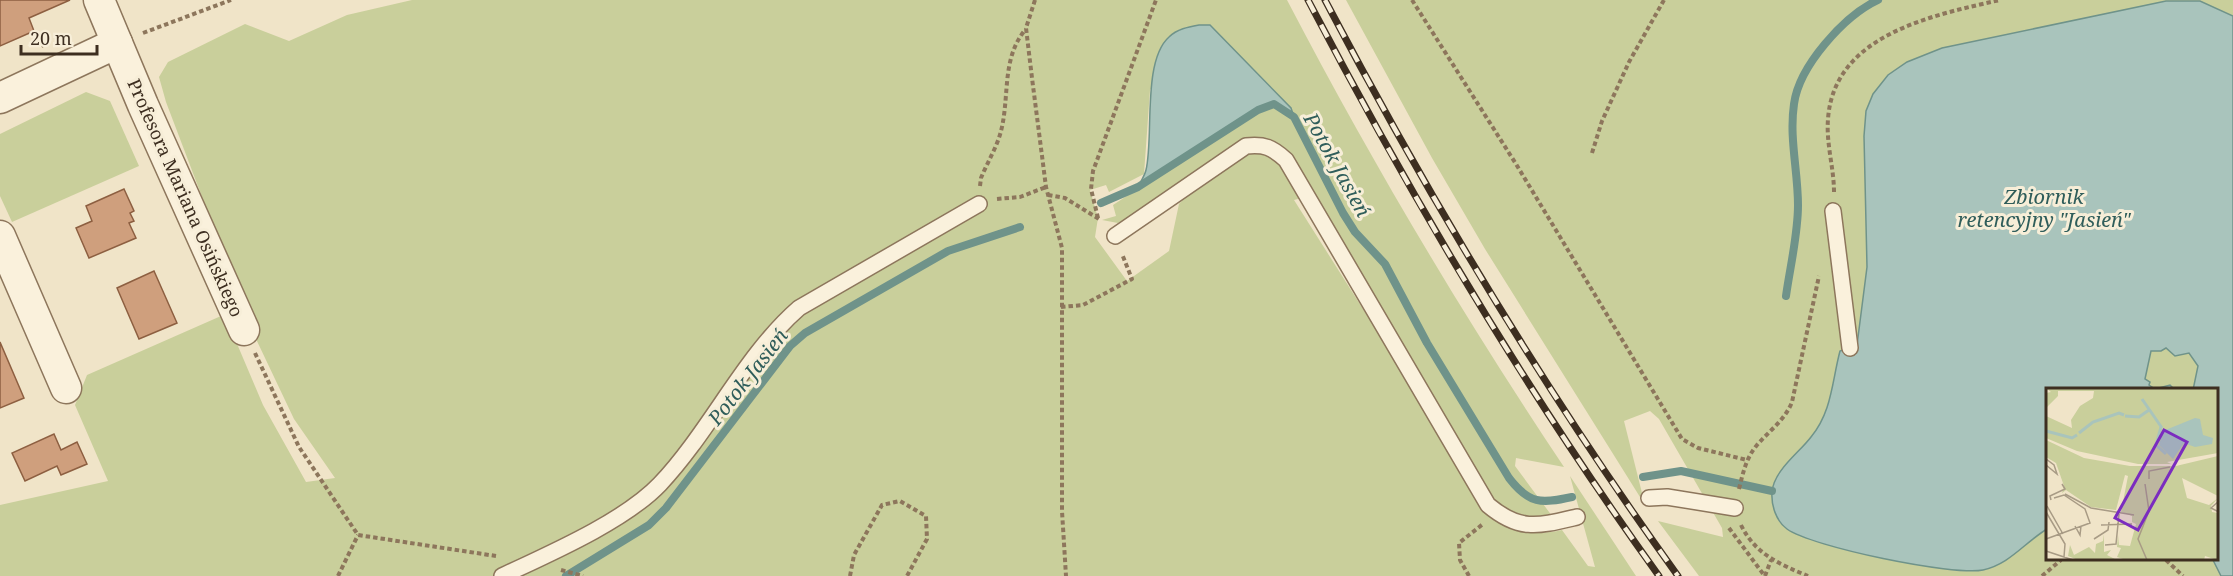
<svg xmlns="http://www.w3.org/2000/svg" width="2233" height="576" font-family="'Noto Serif',serif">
  <rect width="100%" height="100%" fill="#f0e4c8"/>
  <g fill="#c9cf9b" fill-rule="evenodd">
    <path d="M412 0H1287C1371 161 1463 316 1564 467L1516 458 1515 466 1552 516C1529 521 1510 513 1491 501L1286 151C1267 137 1259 135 1237 144L1148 208 1118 223 1102 220 1116 216 1113 205 1258 110 1274 104 1293 116 1291 108 1210 25 1150 90 1144 174 1109 192 1106 185 1090 190 1098 218 1095 237 1127 281 1169 251 1179 204 1193 188 1248 151 1274 155 1301 198 1294 200 1370 320 1477 502C1500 528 1527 538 1562 530L1588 566 1595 567 1570 476 1636 576H0V505L108 481 75 405 87 375 221 316 232 332 263 405 306 482 335 478 294 419 256 339 166 102 159 77 168 62 245 24 289 41 347 15Z"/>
    <path d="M1346 0H2233V576H1699L1658 521 1723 537 1722 528 1659 419 1650 411 1624 421 1645 505 1485 249 1432 158ZM2047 390H2216V560H2047Z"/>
    <path d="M86 92 110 101 139 166 12 222 0 196V134Z"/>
  </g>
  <g fill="#a9c4bc" stroke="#6f938a" stroke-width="1.5">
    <path d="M2166 1H2200L2233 16V576H2221L2213 560H2216V390H2193L2198 366 2189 353 2175 356 2166 348 2161 351H2151L2145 379 2150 382 2149 385 2155 389 2170 385 2175 390H2047V529C2024 543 2010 564 1983 570 1953 576 1812 547 1787 529 1776 521 1771 505 1772 492 1774 470 1799 453 1811 437 1832 412 1832 381 1840 351L1857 345 1867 267 1864 136 1866 111 1873 94 1888 75 1907 62 1942 48Z"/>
    <path d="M1199 25H1210L1291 108 1294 117 1274 104 1258 110 1138 187C1141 181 1145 175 1146 170 1154 137 1142 61 1169 37 1177 29 1188 27 1199 25Z"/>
  </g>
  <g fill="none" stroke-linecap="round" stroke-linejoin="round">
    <g stroke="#6f938a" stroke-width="8">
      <path d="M1101 203 1138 187 1258 110 1274 104 1294 117 1343 213 1355 232 1385 264 1427 343 1509 478C1529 504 1541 504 1572 497"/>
      <path d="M1786 296C1790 267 1798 235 1798 205 1798 171 1789 138 1794 104 1799 66 1844 16 1878 0"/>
      <path d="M1643 477 1681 471 1772 491"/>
      <path d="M566 576 649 525 666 508 790 346 805 333 948 251 1020 227"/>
    </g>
  </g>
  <g fill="#cf9f7d" stroke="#8d5f41" stroke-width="1.5">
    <path d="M0 0H70L29 18 34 31 0 46Z"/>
    <path d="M124 189 134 211 130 213 134 221 129 223 136 238 89 258 76 228 92 221 86 206Z"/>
    <path d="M154 271 177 323 139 339 117 288Z"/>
    <path d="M0 342 24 398 0 408Z"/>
    <path d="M54 434 61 450 77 442 87 464 61 475 57 466 25 481 12 453Z"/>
  </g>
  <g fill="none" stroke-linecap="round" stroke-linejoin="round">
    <g stroke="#8d765c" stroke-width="18">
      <g id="service">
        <path d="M1833 211 1850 348"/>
        <path d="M1115 236 1246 146C1264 144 1272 147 1286 160L1488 505C1520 532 1539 526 1577 517"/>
        <path d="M1649 498 1667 497 1735 508"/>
        <path d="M502 576C549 554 625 521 660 484 711 430 744 356 799 308L979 204"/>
      </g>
    </g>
    <g stroke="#8d765c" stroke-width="33">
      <g id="minor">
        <path d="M99 0 143 105 244 330"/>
        <path d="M0 98 117 43"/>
        <path d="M0 236 66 388"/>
      </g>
    </g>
    <g stroke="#8d765c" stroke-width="4" stroke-dasharray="4.5 3" stroke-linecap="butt">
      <path d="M1035 0 1026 28 1032 78 1046 187 1062 248V511L1066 576"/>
      <path d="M1412 0 1516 164 1682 439 1698 448 1747 460"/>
      <path d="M143 33 231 0"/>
      <path d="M39 36 44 47"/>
      <path d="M1592 153 1602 121 1629 62 1664 0"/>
      <path d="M980 186 981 178C987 163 997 147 1001 131 1010 96 1001 58 1026 29"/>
      <path d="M1834 192C1834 168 1826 144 1828 119 1834 34 1934 15 2000 0"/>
      <path d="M1048 195 1065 198 1099 219"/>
      <path d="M997 199 1020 197 1046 187"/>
      <path d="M1098 218 1091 189 1093 171 1156 0"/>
      <path d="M1061 307 1083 305 1132 279 1122 254"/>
      <path d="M255 353 299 447 358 535 496 556"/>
      <path d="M1739 489C1743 473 1746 458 1757 445 1769 431 1785 420 1792 402L1819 276"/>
      <path d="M1741 525C1755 554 1779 564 1808 576"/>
      <path d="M1729 528 1764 575"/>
      <path d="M2166 560 2183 576"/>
      <path d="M561 570 583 576"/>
      <path d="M338 576 358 535"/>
      <path d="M850 576 854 555 882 505 900 501 926 516 927 539 907 576"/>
      <path d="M1469 576 1460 560 1459 543 1483 524"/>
      <path d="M1765 576 1771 560"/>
      <path d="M2042 576 2061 560"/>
    </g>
    <use href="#service" stroke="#faf1dc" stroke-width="15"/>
    <use href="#minor" stroke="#faf1dc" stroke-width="30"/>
    <g stroke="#3d2e20" stroke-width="7">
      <g id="rail">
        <path d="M1308 0C1412 199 1527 393 1659 576"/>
        <path d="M1325 0C1430 200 1546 393 1678 576"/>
      </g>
    </g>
    <use href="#rail" stroke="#f7eed8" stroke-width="4.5" stroke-dasharray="14" stroke-linecap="butt"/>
  </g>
  <g text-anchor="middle" stroke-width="6" stroke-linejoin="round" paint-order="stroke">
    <g font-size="18" fill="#3d2e20" stroke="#f7eed8">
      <text transform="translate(185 198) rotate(66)" y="6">Profesora Mariana Osińskiego</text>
    </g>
    <g font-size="20" font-style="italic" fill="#2f5d5a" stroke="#f7eed8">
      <text transform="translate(1337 165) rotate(61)" y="7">Potok Jasień</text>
      <text x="2044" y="204">Zbiornik<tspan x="2044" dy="23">retencyjny "Jasień"</tspan></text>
      <text transform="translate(748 377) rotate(-52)" y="7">Potok Jasień</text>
    </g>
  </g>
  <g transform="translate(2046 388)">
    <rect width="172" height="172" fill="#f0e4c8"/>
    <path d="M0 0H172V65L121 74 125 76H92L31 63 0 50V28L26 40 25 32 34 18 47 10 48 3H63H12V8L0 20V5L5 4ZM0 52 38 70 84 78H130L172 68V108L136 90 141 110 163 117 172 110 165 118 166 124 172 125 171 172 159 168 158 172H80L71 169 75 160 71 159 72 147 73 157 84 158 90 136 86 134V128L75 124 82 88 79 87 70 122 45 119 20 102 16 105 18 98 10 75 0 69ZM58 146V164L65 162 61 167 71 172H32L22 168 24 157 28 167 43 159 49 165 50 156 57 153Z" fill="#c9cf9b"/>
    <path d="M149 30 154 31 157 47 167 50 166 56 149 59 138 55 127 71 113 57 117 43Z" fill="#a9c4bc"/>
    <path fill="none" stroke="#a9c4bc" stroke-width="3" d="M96 11 116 40M79 28 93 29 103 22M115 39 110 57 120 66M0 43 26 50 31 47M33 45 47 34 73 25 78 27"/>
    <path fill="none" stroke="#a89b85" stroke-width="1.5" d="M0 71 8 77 11 86 0 77M103 91V83L124 79M99 96 103 123 92 151 101 172M19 106 45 120 88 127M5 112 4 108 19 101 16 96M173 113 165 120 173 124M1 118 17 146M0 124 19 156 18 169M55 137 86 136M29 138 34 147 35 138M0 151 44 135 39 121 18 107 8 110M48 151 62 142 63 134M59 157 70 156 73 126M0 163 27 172"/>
    <path fill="#7b2cbf" fill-opacity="0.15" stroke="#7b2cbf" stroke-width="3" d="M118 42 141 54 92 142 69 130Z"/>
    <rect width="172" height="172" fill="none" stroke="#3d2e20" stroke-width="3"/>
  </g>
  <path d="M21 45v9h76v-9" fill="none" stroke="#3d2e20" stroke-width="3"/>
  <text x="30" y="45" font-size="18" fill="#3d2e20" stroke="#f7eed8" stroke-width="4.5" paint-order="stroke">20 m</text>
</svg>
